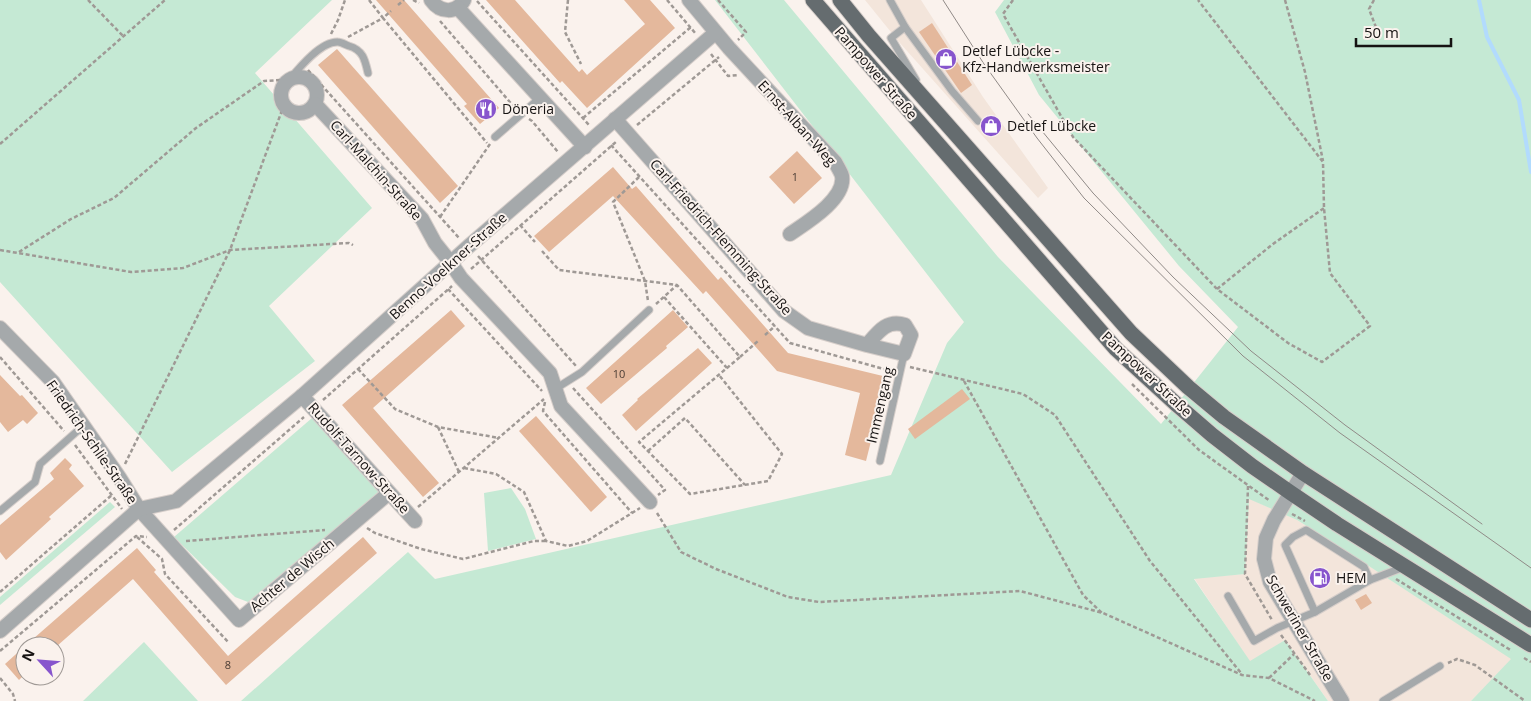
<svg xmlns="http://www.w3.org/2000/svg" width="1531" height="701" font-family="'Open Sans',sans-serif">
  <rect width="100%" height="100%" fill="#faf2ed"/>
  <g fill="#f3e5db">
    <path d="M865 0H921L983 97 1048 188 1038 198 899 42Z"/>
    <path d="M1248 498 1297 520 1326 538 1512 659 1471 701H1328L1285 640 1250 662 1194 578 1244 574Z"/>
  </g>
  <g fill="#c5e9d4">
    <path d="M0 0H332L255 73 372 208 269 306 315 361 172 472 0 282Z"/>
    <path d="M715 0H784L998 257 1161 424 1238 327 1179 266 1039 95 995 12 1004 0H1531V701H1471L1511 659 1326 538 1297 520 1249 499 1245 574 1194 579 1250 661 1285 640 1328 701H241L408 552 435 579 891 475 947 343 964 322Z"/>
    <path d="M312 418 379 492 248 602 235 597 174 537Z"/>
    <path d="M511 488 525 509 536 539 488 551 484 493Z"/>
    <path d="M110 502 115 507 0 605V597Z"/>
    <path d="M144 642 198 701H83Z"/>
  </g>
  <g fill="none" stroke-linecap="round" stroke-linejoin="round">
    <path stroke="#b2dbfd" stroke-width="4" d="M1479 0 1487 37 1519 100 1531 172"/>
  </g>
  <g fill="#e4b89c">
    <path d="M376 0H404L499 108 480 124 464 106 467 104Z"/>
    <path d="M486 0H515L579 72 582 69 587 75 645 24 624 0H650L675 28 587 108 562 81 560 83Z"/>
    <path d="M932 23 972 85 961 93 919 32Z"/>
    <path d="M337 49 458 186 440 203 318 65Z"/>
    <path d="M797 151 822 178 794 204 769 177Z"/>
    <path d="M613 167 632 189 636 186 718 280 721 277 788 353 887 377 866 461 845 455 860 393 777 371 706 291 703 294 613 196 549 252 534 236Z"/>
    <path d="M451 310 465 326 373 408 439 483 423 497 342 405Z"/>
    <path d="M673 310 688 327 666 346 667 348 601 404 586 388Z"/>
    <path d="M698 348 712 363 636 431 622 415 638 400 637 399Z"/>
    <path d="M0 375 20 396 22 395 38 413 27 424 23 420 8 432 0 422Z"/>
    <path d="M962 389 970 399 915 439 908 429Z"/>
    <path d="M536 416 607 497 591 512 519 431Z"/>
    <path d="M65 458 72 465 69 469 84 486 49 517 51 519 6 560 0 552V525L54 479 50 473Z"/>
    <path d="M363 537 377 553 226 685 133 579 57 646H25L137 548 156 570 154 572 228 656Z"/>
    <path d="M1366 594 1372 603 1361 610 1355 600Z"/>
    <path d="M25 646V674L19 680 5 664Z"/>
  </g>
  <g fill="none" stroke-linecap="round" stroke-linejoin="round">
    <g stroke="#d6ceca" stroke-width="9">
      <g id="lane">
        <path d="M890 0 905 27 891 38 916 80"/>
        <path d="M905 27 952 91 978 121"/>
        <path d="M289 80C299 68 321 41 338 42 341 42 346 45 349 46 363 50 365 60 368 73"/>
        <path d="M495 137 540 98"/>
        <path d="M555 389 582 372 649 310"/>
        <path d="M880 461 904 354"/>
        <path d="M0 511 35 482 40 464 83 426"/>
        <path d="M1228 596 1254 641 1277 628 1315 612 1370 580 1404 567"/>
        <path d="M1315 612 1285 545 1293 537 1306 530 1364 567 1370 580"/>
        <path d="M1383 701 1440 666"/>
      </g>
    </g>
    <g stroke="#d6ceca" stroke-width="16">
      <g id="street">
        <path d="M431 0C440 13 456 14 464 0"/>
        <path d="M689 0 729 48 835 162C837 166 841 172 842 176 846 199 806 223 790 234"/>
        <path d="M458 8 585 147"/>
        <circle cx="299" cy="95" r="18"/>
        <path d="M315 104 422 219 435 243 451 263 461 278 550 373 561 406 650 502"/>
        <path d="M615 119 784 311 808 328 867 345C878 332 887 319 905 325L911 335 904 354 867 345"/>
        <path d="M0 328 53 382 119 477 139 509 239 620 389 493"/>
        <path d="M302 396 415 521"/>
        <path d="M1303 473 1274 520 1266 538 1264 559 1270 582 1342 701"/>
        <path d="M0 631 139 509 176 501 302 396 469 246 715 33"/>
      </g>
    </g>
    <g stroke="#d6ceca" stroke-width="17">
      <g id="primary">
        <path d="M813 0 1116 349 1175 403 1212 435 1252 466 1291 493 1337 524 1531 645"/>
        <path d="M840 0 869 36 1131 333 1188 387 1224 417 1303 473 1531 620"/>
      </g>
    </g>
    <g stroke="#9f9995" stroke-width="2.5" stroke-dasharray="4 2.5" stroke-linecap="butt">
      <path d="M88 0 123 36"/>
      <path d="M369 0 383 18 391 11"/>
      <path d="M413 0 419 3"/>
      <path d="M568 0 565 32 581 64"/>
      <path d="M667 0 696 34"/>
      <path d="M718 0 746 32 738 40"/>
      <path d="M1013 0 1003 14 1073 137 1217 289 1288 343 1322 362 1370 326 1330 273 1324 208 1323 162 1198 0"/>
      <path d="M1285 0 1305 72 1323 161"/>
      <path d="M1374 0 1369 9 1377 30"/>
      <path d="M477 1 589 125"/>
      <path d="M398 5 404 0"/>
      <path d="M440 21 515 108"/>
      <path d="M331 34 338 20 345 0"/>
      <path d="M348 37 383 18 487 143"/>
      <path d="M711 54 728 76 738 75"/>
      <path d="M308 70 460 239"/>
      <path d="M583 118 691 27"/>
      <path d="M529 119 532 121 558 152"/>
      <path d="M637 125 719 57"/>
      <path d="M0 144 165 0"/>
      <path d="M611 145 790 343 891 371"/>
      <path d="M639 177 613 202 645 281 648 301"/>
      <path d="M440 217 490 144"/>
      <path d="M520 225 535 242"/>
      <path d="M0 250 131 272 183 268 230 250 349 243 353 245"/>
      <path d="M542 251 559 270 677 285 740 357 639 442 690 494 768 481 782 454 719 375"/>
      <path d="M19 252 71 219 114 198 196 128 264 81 281 80"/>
      <path d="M478 256 576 366"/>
      <path d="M471 269 617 141"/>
      <path d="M448 289 542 391"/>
      <path d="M1217 289 1273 244 1324 208"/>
      <path d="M664 297 727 368"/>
      <path d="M656 304 677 285"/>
      <path d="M765 335 775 326"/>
      <path d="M0 357 64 431"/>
      <path d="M740 357 758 341"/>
      <path d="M910 367 1023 394 1055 415 1150 561 1241 673"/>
      <path d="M358 369 395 409 438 427 499 438"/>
      <path d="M964 381 1083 595 1102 613"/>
      <path d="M1132 384 1199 450 1270 501"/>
      <path d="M573 388 665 490 658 495"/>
      <path d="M323 400 452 286"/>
      <path d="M545 402 543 411 632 513"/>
      <path d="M438 427 459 472"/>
      <path d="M75 445 122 509"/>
      <path d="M648 451 685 418 745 485"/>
      <path d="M125 464 230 250 284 105"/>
      <path d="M464 468 496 474 524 492 546 541 568 546 587 541 640 508"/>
      <path d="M1248 486 1245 574 1272 620"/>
      <path d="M418 507 544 399"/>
      <path d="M657 513 681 552 716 569 788 597 819 602 1020 591 1103 613 1242 675 1269 678 1315 701"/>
      <path d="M1292 514 1305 521"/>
      <path d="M367 528 375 533 421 549 463 559 534 541H546"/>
      <path d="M174 530 304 417"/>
      <path d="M137 537 162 559 165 574 229 643"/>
      <path d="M186 541 325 530"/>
      <path d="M1396 579 1512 651"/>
      <path d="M0 592 113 494"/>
      <path d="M1281 635 1310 675"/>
      <path d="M0 651 136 536 147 537"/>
      <path d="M1524 658 1531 662"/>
      <path d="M1448 663 1457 659 1475 665 1525 701"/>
      <path d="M0 678 13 694 15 701"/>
      <path d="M1269 678 1294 654"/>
    </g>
    <use href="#lane" stroke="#a5a9ab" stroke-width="7"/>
    <use href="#street" stroke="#a5a9ab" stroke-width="14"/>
    <use href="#primary" stroke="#656c6f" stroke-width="15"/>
    <g stroke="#908a87" stroke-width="1">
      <path d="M943 0 984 64 1037 138 1084 198 1243 356 1340 433 1531 568"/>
      <path d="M1028 114 1093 193 1173 277 1251 351 1345 425 1482 524"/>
    </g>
  </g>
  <defs>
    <g id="shop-disc" transform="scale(1.125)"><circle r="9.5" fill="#8755cd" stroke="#faf2ed"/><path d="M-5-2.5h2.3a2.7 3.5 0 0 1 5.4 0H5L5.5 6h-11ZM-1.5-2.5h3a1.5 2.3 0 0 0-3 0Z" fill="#fff"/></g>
    <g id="restaurant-disc" transform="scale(1.125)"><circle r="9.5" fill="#8755cd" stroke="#faf2ed"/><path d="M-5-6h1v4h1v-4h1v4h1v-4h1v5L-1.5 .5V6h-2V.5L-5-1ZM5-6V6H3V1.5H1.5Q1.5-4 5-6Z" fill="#fff"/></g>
    <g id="fuel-disc" transform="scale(1.125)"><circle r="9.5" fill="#8755cd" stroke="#faf2ed"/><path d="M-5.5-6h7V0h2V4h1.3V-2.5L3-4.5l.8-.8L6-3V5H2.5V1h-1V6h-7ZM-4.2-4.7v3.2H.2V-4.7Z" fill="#fff"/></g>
  </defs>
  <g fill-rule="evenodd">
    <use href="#shop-disc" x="946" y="59"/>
    <use href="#restaurant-disc" x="486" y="109"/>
    <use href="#shop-disc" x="991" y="126"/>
    <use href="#fuel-disc" x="1320" y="578"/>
  </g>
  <g text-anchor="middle" stroke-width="4" stroke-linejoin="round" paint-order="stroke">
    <g font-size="11" fill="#4a3c34">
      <text x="795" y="181">1</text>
      <text x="619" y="378">10</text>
      <text x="228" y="669">8</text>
    </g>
    <g font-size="14" fill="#161312" stroke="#faf2ed" text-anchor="start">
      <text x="962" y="56">Detlef Lübcke -<tspan x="962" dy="16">Kfz-Handwerksmeister</tspan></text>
      <text x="502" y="114">Döneria</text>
      <text x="1007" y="131">Detlef Lübcke</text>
      <text x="1336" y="583">HEM</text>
    </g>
    <g font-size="14" fill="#161312" stroke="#faf2ed">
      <text transform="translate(876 73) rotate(49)" y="5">Pampower Straße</text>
      <text transform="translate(797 123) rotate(48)" y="5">Ernst-Alban-Weg</text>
      <text transform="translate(376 170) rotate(48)" y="5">Carl-Malchin-Straße</text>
      <text transform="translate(721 237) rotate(48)" y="5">Carl-Friedrich-Flemming-Straße</text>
      <text transform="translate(448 266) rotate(-42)" y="5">Benno-Voelkner-Straße</text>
      <text transform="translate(1147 374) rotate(43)" y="5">Pampower Straße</text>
      <text transform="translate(880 405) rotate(-77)" y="5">Immengang</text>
      <text transform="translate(92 442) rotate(55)" y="5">Friedrich-Schlie-Straße</text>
      <text transform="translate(359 458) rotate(48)" y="5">Rudolf-Tarnow-Straße</text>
      <text transform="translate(292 575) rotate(-40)" y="5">Achter de Wisch</text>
      <text transform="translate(1300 628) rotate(60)" y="5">Schweriner Straße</text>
    </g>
  </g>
  <g transform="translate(40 661) rotate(296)"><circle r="24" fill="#faf2ed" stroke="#9f9995"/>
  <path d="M0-4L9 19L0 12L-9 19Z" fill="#8755cd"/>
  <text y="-8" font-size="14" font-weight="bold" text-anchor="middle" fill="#161312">N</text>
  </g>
  <path d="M1356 38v8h95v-8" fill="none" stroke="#161312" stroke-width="2.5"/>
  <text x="1364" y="38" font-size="15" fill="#161312" stroke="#faf2ed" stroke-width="4" paint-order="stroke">50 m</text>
</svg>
